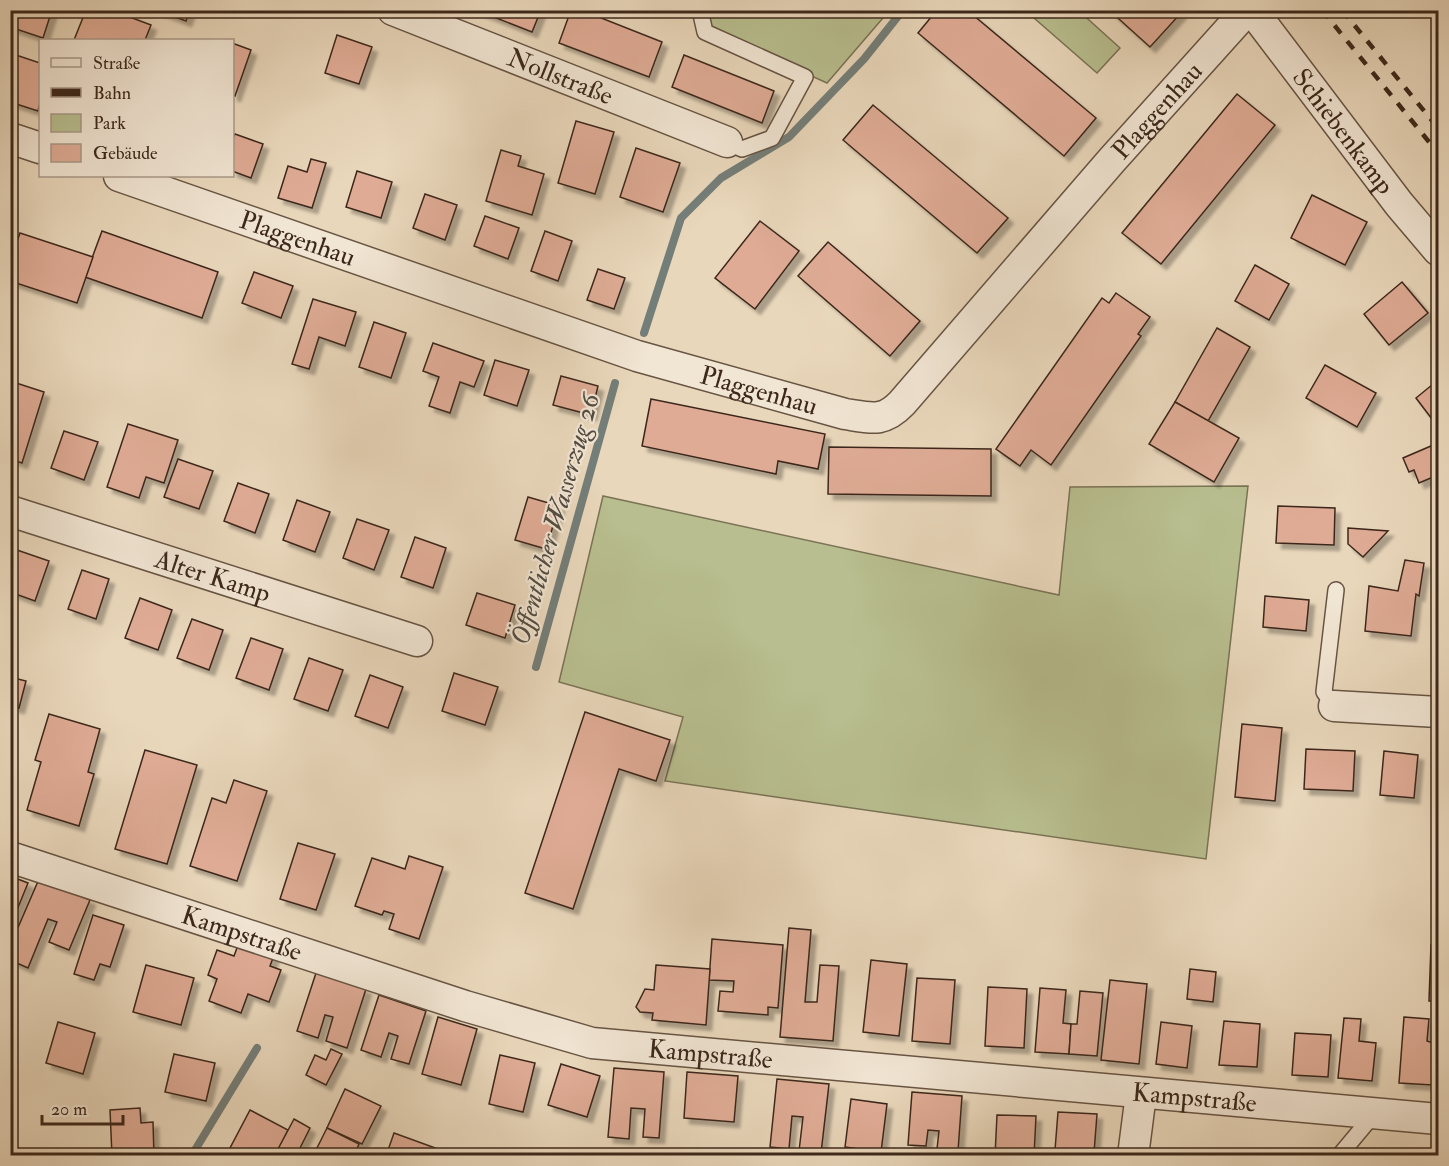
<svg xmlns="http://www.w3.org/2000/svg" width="1449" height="1166" font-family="'IM FELL Double Pica',serif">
  <defs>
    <filter id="shadow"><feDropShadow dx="5.5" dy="5.5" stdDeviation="1.5" flood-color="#0004"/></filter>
  </defs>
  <rect width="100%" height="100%" fill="#e9d7bb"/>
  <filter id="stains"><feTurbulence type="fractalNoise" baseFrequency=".00333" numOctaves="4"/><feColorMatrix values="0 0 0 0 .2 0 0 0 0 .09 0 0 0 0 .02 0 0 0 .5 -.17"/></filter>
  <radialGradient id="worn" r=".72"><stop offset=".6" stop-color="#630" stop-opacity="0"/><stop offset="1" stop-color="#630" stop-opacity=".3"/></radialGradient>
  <g fill="#b8be8f" stroke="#7a7355" stroke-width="1.5">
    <path d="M702 11H889L827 83 707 28Z"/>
    <path d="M1026 11H1079L1120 48 1097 73Z"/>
    <path d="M1248 486 1206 859 665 781 683 717 559 682 603 496 1059 595 1070 487Z"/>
  </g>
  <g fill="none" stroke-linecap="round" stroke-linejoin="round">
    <g stroke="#747e79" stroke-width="8">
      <path d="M644 333 681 218 721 178 789 137 864 59 903 10"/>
      <path d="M536 667 615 383"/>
      <path d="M192 1155 257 1048"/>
    </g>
  </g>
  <g fill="#dfab95" stroke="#3c281b" stroke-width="1.5" filter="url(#shadow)">
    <path d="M10 10H52L43 38 10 27Z"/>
    <path d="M86 10H111L151 25 145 40H74Z"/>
    <path d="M157 10H190L186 21Z"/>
    <path d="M476 10H541L532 32Z"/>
    <path d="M571 10H581L662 42 649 77 559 43Z"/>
    <path d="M937 10H967L1096 118 1064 156 918 33Z"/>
    <path d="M1109 10H1179L1181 13 1150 47Z"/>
    <path d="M337 35 372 47 359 84 325 73Z"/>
    <path d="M232 43 251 50 235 96 232 95Z"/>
    <path d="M10 53 40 63V102L38 111 10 102Z"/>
    <path d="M684 55 774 91 762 123 672 87Z"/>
    <path d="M1237 94 1275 125 1161 264 1122 233Z"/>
    <path d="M873 105 1008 218 977 253 843 140Z"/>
    <path d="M576 121 614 132 595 194 558 183Z"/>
    <path d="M235 134 263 144 251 178 232 171V140Z"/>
    <path d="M636 148 680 163 663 212 620 197Z"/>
    <path d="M501 150 521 156 518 166 544 174 532 215 486 201Z"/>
    <path d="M311 159 326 163 312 208 278 198 288 166 307 172Z"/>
    <path d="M357 171 392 182 381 218 346 207Z"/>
    <path d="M425 194 457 205 445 240 413 228Z"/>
    <path d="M1312 195 1367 222 1345 265 1291 238Z"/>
    <path d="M485 216 519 228 508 259 474 246Z"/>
    <path d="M760 221 799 251 755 309 715 278Z"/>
    <path d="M102 231 218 272 202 318 85 277Z"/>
    <path d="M545 231 572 241 558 281 531 271Z"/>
    <path d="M20 233 93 257 77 303 10 281V261Z"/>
    <path d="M828 242 920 321 890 356 798 276Z"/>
    <path d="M1255 265 1289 284 1269 320 1235 301Z"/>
    <path d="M598 269 625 278 614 309 587 300Z"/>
    <path d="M254 272 293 286 281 318 242 303Z"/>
    <path d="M1402 282 1428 313 1389 345 1364 314Z"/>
    <path d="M1116 293 1150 317 1138 334 1141 336 1051 465 1031 450 1020 466 996 449 1102 298 1109 303Z"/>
    <path d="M313 299 356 312 345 346 319 337 309 369 292 364Z"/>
    <path d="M374 322 406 333 391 378 359 367Z"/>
    <path d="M1217 328 1250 347 1208 421 1175 402Z"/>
    <path d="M433 343 484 361 474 387 460 382 450 413 429 406 439 377 423 371Z"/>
    <path d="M495 360 529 370 517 406 484 395Z"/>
    <path d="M1325 365 1376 393 1357 427 1306 398Z"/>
    <path d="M561 376 598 386 591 415 553 405Z"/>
    <path d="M1438 380V427L1416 398Z"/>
    <path d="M10 381 44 392 22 463 10 459Z"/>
    <path d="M651 399 825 434 818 469 778 461 776 474 642 446Z"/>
    <path d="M1175 402 1239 438 1214 482 1149 444Z"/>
    <path d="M128 424 178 440 164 483 146 477 139 498 107 487Z"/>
    <path d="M64 431 98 442 84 480 51 468Z"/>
    <path d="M1438 443V475L1419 483 1414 470 1409 472 1403 458Z"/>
    <path d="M829 447 991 449V496L828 494Z"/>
    <path d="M178 459 213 471 199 509 164 497Z"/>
    <path d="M238 483 269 494 255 533 224 521Z"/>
    <path d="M528 497 559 506 546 549 515 540Z"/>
    <path d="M297 500 330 512 315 552 283 540Z"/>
    <path d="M1278 506 1335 508 1334 545 1276 543Z"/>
    <path d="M357 519 389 530 374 570 343 558Z"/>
    <path d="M1348 528 1388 531 1363 557 1348 544Z"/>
    <path d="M415 537 446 548 433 588 401 577Z"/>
    <path d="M17 550 49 561 35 601 10 592V569Z"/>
    <path d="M1405 560 1424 563 1419 596 1416 594 1411 636 1365 631 1369 586 1398 591Z"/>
    <path d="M82 570 109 579 96 619 68 609Z"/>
    <path d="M477 593 515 605 505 638 466 625Z"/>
    <path d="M1265 596 1309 600 1306 631 1263 627Z"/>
    <path d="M140 598 172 610 158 650 125 638Z"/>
    <path d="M192 619 223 630 209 670 177 658Z"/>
    <path d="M251 638 283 649 269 690 236 678Z"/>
    <path d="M309 658 343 670 328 711 294 699Z"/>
    <path d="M454 673 498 687 485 725 442 711Z"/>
    <path d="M370 675 403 687 388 728 355 716Z"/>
    <path d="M10 677 26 681 19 708 10 706Z"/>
    <path d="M585 712 670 740 656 781 619 769 573 909 525 893Z"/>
    <path d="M49 714 100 729 88 772 94 774 79 826 27 810 41 762 35 760Z"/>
    <path d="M1242 724 1282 728 1275 801 1235 797Z"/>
    <path d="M1306 749 1355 751 1353 791 1304 789Z"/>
    <path d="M145 750 197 765 167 864 115 849Z"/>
    <path d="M1384 751 1418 755 1414 798 1380 795Z"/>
    <path d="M234 780 267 791 237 881 190 866 212 798 226 803Z"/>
    <path d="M298 843 335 854 316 910 280 899Z"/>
    <path d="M409 856 443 867 419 939 389 929 394 914 384 911 382 915 355 906 372 858 405 869Z"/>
    <path d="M10 876 28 883 10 927Z"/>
    <path d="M39 879 90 900 69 950 49 942 57 922 48 919 28 968 10 960V946Z"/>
    <path d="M93 915 124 925 110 967 100 964 94 980 74 974Z"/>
    <path d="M789 928 811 930 805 1002H817L820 965 839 966 833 1041 780 1037Z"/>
    <path d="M241 937 276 950 270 966 281 970 269 1002 248 994 241 1013 209 1001 217 979 208 975 217 950 234 956Z"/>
    <path d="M712 939 783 945 778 1008 768 1007V1015L718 1011 720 991 733 992 734 981 709 980Z"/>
    <path d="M1431 945H1438V1001H1429Z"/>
    <path d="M871 960 907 964 899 1036 863 1032Z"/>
    <path d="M146 965 194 978 181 1025 133 1012Z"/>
    <path d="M656 965 710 969 706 1025 652 1020 653 1013 640 1012 636 1007 645 989 654 990Z"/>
    <path d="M1190 969 1216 972 1213 1002 1187 999Z"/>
    <path d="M316 973 366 989 347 1048 326 1041 333 1017 325 1015 318 1038 297 1031Z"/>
    <path d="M917 978 955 980 950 1044 912 1041Z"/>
    <path d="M1110 980 1147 984 1139 1064 1101 1060Z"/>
    <path d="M988 987 1027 989 1024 1048 985 1046Z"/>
    <path d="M1040 988 1066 990 1063 1023 1071 1024 1069 1054 1035 1052Z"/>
    <path d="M1080 991 1103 993 1097 1056 1069 1054 1071 1024H1077Z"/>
    <path d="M379 995 426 1011 409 1064 391 1059 398 1036 389 1033 381 1057 361 1050Z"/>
    <path d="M438 1017 477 1029 461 1085 422 1074Z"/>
    <path d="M1404 1017 1429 1019 1427 1041 1436 1044 1433 1085 1399 1083Z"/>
    <path d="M1344 1018 1361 1019 1359 1041 1376 1043 1372 1081 1338 1078Z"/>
    <path d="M1224 1021 1260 1024 1257 1067 1219 1065Z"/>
    <path d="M58 1022 95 1033 83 1074 46 1063Z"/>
    <path d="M1161 1022 1192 1026 1187 1068 1156 1064Z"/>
    <path d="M1295 1033 1331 1035 1328 1077 1292 1075Z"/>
    <path d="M331 1049 342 1054 326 1085 306 1075 315 1055 326 1060Z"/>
    <path d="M174 1054 215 1063 206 1101 165 1092Z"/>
    <path d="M500 1055 535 1063 523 1112 489 1104Z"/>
    <path d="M561 1064 600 1076 587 1117 548 1105Z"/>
    <path d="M614 1068 664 1072 659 1138 643 1137 645 1109 631 1108 629 1139 608 1137Z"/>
    <path d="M687 1072 738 1076 734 1122 684 1118Z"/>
    <path d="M777 1079 829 1084 821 1153 799 1151 803 1117 792 1116 789 1149 770 1147Z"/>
    <path d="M345 1089 381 1106 362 1144 327 1128Z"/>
    <path d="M912 1092 962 1096 958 1151 937 1149 939 1131 928 1130 926 1146 908 1145Z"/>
    <path d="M851 1099 887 1104 881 1152 845 1147Z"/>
    <path d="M140 1108 141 1123 153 1122 154 1156H112L110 1110Z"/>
    <path d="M250 1110 288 1130 275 1156H235L236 1153 229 1150Z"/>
    <path d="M1058 1112 1097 1114 1094 1153 1055 1150Z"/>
    <path d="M997 1115 1036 1116 1034 1156H995Z"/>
    <path d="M294 1119 310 1128 296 1156H285L277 1151Z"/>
    <path d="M327 1128 359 1144 354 1156H313Z"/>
    <path d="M394 1133 438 1149 436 1156H386Z"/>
    <path d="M1047 1150 1068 1151V1156H1047Z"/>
  </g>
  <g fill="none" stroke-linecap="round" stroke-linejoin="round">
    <g stroke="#675443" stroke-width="18">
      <g id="service">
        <path d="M700 10 705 32 805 77 772 138 742 149 727 142"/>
        <path d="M1334 706 1324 692 1336 590"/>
        <path d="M1339 1156 1374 1114"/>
      </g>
    </g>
    <g stroke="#675443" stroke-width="33">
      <g id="minor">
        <path id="s1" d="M393 10 727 142"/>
        <path id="s2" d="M1252 10 1399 204 1438 250"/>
        <path d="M10 138 40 148"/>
        <path id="s3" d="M119 176 637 356 845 414C871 418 883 423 902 403L1112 160 1247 10"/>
        <path id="s4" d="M10 511 417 641"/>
        <path d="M1334 706 1438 712"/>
        <path id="s5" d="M10 857 465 1006 592 1043 1438 1119"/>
        <path d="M1133 1156 1141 1094"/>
      </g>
    </g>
    <use href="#service" stroke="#f1e5d3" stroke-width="15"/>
    <use href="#minor" stroke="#f1e5d3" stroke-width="30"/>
    <g stroke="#3c281b" stroke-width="4.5" stroke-dasharray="10 10" stroke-linecap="butt">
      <path d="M1322 10 1438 153"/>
      <path d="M1342 10 1438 128"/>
    </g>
  </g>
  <g text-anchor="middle" stroke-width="4.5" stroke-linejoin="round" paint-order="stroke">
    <g font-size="26" fill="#3c281b" stroke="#f1e5d3">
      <text dy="9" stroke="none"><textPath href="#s1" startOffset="180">Nollstraße</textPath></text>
      <text dy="9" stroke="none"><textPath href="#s3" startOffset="1214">Plaggenhau</textPath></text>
      <text dy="9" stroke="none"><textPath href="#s2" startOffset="152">Schiebenkamp</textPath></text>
      <text dy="9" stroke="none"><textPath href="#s3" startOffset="189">Plaggenhau</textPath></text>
      <text dy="9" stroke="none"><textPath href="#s3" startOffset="675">Plaggenhau</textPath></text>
      <text dy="9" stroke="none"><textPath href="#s4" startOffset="213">Alter Kamp</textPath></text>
      <text dy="9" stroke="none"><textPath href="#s5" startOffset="244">Kampstraße</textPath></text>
      <text dy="9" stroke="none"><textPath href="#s5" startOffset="730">Kampstraße</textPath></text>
      <text dy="9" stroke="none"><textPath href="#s5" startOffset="1216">Kampstraße</textPath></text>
    </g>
    <g font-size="27" font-style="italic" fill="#534c42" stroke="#f1e5d3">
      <text transform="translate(555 519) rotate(-74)" y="9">Öffentlicher Wasserzug 26</text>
    </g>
  </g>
  <rect width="1449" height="1166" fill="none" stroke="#e9d7bb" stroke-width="36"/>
  <rect x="12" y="12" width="1425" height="1142" fill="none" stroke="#3c281b" stroke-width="3"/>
  <rect x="18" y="18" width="1413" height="1130" fill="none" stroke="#3c281b" stroke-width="1.5"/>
  <rect x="39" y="39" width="195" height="138" fill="#f1e5d3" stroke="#a99989" stroke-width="1.5"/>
  <rect x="51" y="58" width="30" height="9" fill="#f1e5d3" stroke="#a99989" stroke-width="1.5"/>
  <text x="93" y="69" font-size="18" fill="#3c281b">Straße</text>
  <rect x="51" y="88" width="30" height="9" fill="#3c281b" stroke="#a99989" stroke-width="1.5"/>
  <text x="93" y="99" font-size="18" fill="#3c281b">Bahn</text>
  <rect x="51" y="114" width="30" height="18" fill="#b8be8f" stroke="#a99989" stroke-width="1.5"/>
  <text x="93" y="129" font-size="18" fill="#3c281b">Park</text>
  <rect x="51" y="144" width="30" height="18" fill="#dfab95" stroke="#a99989" stroke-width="1.5"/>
  <text x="93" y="159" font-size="18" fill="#3c281b">Gebäude</text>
  <path d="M42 1115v9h81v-9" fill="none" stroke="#3c281b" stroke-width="3"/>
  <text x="51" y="1115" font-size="18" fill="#3c281b" stroke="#f1e5d3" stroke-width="4.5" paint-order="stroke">20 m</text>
  <rect width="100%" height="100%" filter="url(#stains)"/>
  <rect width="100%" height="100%" fill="url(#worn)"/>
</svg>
